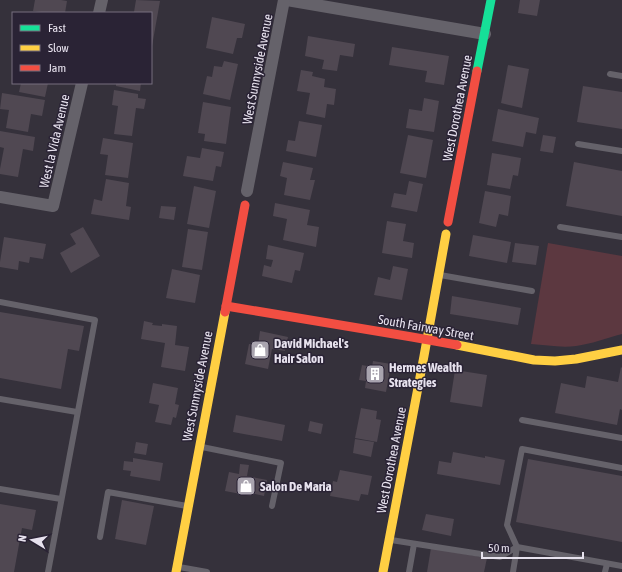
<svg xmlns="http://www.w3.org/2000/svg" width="622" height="572" font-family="'Asap Condensed',sans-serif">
  <rect width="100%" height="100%" fill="#35313b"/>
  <path fill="#5c3840" d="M548 243 622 256V334C607 338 591 344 576 346 561 348 546 345 531 344Z"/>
  <g fill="#504852">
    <path d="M35 0H61L67 1 65 13H49L33 11Z"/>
    <path d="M136 0 160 1 152 46H151V13L134 12Z"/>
    <path d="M520 0H540L537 16 518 13Z"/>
    <path d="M212 17 245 24 242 38H237L233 54 206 48Z"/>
    <path d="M308 36 355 44 353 57 340 55 337 71 322 69 324 60 305 56Z"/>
    <path d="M392 47 449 56 444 85 425 82 427 71 389 65Z"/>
    <path d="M224 61 238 64 230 100 203 94 207 76 212 77 214 66 222 67Z"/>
    <path d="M508 65 529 69 522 108 501 103Z"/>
    <path d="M301 70 313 72 312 76 325 79 324 87 336 89 334 105 327 104 325 118 306 114 310 93 297 91Z"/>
    <path d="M21 83H48L45 97 19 92Z"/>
    <path d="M116 83H141L140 91 116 86Z"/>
    <path d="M583 86 622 92V129L577 122Z"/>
    <path d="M114 90 138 94V98L146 99 144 109 136 108 132 136 114 134 118 106 112 105Z"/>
    <path d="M2 93 45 100 42 116 31 114 28 132 6 128 9 110 0 109Z"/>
    <path d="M424 98 439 101 434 132 406 128 409 109 422 111Z"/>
    <path d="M203 102 231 107 226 144 204 141 205 134 198 133Z"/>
    <path d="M498 109 539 118 536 134 526 132 523 147 492 141Z"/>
    <path d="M299 121 322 125 316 157 286 151 288 140 295 141Z"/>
    <path d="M0 131 35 137 33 151 23 149 18 177 0 174V169L4 148 0 147Z"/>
    <path d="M408 135 433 140 426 178 400 173Z"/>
    <path d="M543 135 556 137 553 153 540 151Z"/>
    <path d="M103 138 133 143 128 178 105 175 108 155 100 154Z"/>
    <path d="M202 148 224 152 221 167 216 166 213 181 183 176 187 156 200 158Z"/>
    <path d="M492 153 521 158 518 176 513 175 510 189 487 185Z"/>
    <path d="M283 162 313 168 310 180H315L310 200 284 195 287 178 280 176Z"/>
    <path d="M574 162 622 171V216L566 206Z"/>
    <path d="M106 179 129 183 126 206 131 207 129 220 91 214 94 199 102 201Z"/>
    <path d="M409 181 423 184 417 212 391 207 394 193 406 195Z"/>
    <path d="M194 186 216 191 209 228 187 224Z"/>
    <path d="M485 191 511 196 508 216 499 214 496 227 479 223Z"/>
    <path d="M275 203 310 210 307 225 319 227 316 247 283 240 287 219 273 216Z"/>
    <path d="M161 206 176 207 174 220 159 218Z"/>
    <path d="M387 221 406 224 403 241 414 243 412 258 382 253Z"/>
    <path d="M83 227 100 256 71 273 60 253 76 244 70 234Z"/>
    <path d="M188 229 208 232 202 270 182 267Z"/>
    <path d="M473 235 511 242 507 263 469 256Z"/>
    <path d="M4 237 46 244 43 259 30 257 29 263 19 261 18 270 0 267V262Z"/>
    <path d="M515 243 539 246 536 265 512 262Z"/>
    <path d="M268 245 304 253 300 271 295 270 292 283 262 276 264 265 271 267 273 260 266 259Z"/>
    <path d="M393 266 408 269 402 300 374 295 378 277 390 280Z"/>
    <path d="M172 269 200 275 195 303 166 298Z"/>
    <path d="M452 296 521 308 518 325 450 314Z"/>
    <path d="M0 312 84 326 79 351 68 349 61 389 0 378Z"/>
    <path d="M144 321 153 323 152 325 162 326V324L177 326 175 345 189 347 185 371 161 367 165 343 141 339Z"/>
    <path d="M260 331 288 337 285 351 272 349 268 369 245 364 249 344 258 345Z"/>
    <path d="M373 361 391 364 386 392 365 388 366 381 359 380 362 365 372 367Z"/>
    <path d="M621 367 622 368V410L620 409 617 425 555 413 561 383 585 388 587 376 618 382Z"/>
    <path d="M455 370 487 375 482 407 450 402Z"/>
    <path d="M153 383 178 388 175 404 179 405 176 418 173 417 171 425 155 422 159 405 149 403Z"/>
    <path d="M361 408 377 411 376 419 381 420 377 442 355 438Z"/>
    <path d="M236 415 285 425 282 441 233 432Z"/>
    <path d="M310 421 323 424 321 434 308 431Z"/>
    <path d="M355 439 374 442 371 457 353 453Z"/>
    <path d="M136 442 148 444 146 455 134 453Z"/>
    <path d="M453 452 485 458V456L505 460 500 485 437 474 439 461 451 463Z"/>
    <path d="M133 458 163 463 160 481 130 476 131 471 123 470 124 461 133 462Z"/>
    <path d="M528 459 622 476V542L516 522Z"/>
    <path d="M240 464 249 465 247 476 267 480 264 496 251 493V496L225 491 229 472 239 474Z"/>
    <path d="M340 470 372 476 368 495 361 494 359 501 330 496 333 481 337 482Z"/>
    <path d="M122 500 154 506 146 545 115 539Z"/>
    <path d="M0 504 36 510 32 530 22 528 14 572H0Z"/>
    <path d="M426 514 454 519 451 536 422 530Z"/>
    <path d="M431 548 487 558 484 572H427Z"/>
  </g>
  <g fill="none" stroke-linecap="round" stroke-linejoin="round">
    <g stroke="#65626a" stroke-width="6">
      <path d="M610 74 622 76"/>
      <path d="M578 144 622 151"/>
      <path d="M560 227 622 237"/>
      <path d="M440 275 532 291"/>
      <path d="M0 302 95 320 48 572"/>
      <path d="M0 399 77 412"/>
      <path d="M522 420 622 438"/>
      <path d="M202 447 281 463 272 506"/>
      <path d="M0 489 61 499"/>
      <path d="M100 537 108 492 187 506"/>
      <path d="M391 540 500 557 517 547 622 566"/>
      <path d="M179 567 207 572"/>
      <path d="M409 572 414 544"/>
      <path d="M513 572 517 547 507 525 522 449 622 468"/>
      <path d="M605 572 607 564"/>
    </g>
    <g stroke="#65626a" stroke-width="12">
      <path d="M287 0 485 34"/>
      <path d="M99 13 102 0"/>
      <path d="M247 191 284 0"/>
      <path d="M0 197 53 206 82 83"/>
    </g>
    <path stroke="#16e098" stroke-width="9" d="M477 71 491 0"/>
    <g stroke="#ffcf43" stroke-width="9">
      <path d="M457 345 534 360 555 361 576 359 622 350"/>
      <path d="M176 572 225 312"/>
      <path d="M383 572 424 356 446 234"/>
    </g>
    <g stroke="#f24e42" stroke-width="9">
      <path d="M448 222 477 71"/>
      <path d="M226 306 412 337 457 345"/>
      <path d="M225 312 245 205"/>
    </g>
  </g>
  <defs>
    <g id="shop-square" transform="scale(1)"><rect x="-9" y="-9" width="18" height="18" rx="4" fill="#a9a4af" stroke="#2a2335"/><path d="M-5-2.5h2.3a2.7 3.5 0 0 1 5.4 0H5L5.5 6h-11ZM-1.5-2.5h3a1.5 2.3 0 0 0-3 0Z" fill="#fff"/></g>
    <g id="building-square" transform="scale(1)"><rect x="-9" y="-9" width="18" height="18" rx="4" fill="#a9a4af" stroke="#2a2335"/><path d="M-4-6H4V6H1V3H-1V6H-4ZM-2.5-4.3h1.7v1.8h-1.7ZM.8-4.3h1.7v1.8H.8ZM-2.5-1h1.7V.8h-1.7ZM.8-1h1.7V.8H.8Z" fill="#fff"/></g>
  </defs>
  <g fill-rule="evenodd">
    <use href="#shop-square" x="260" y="350"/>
    <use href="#building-square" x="375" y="374"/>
    <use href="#shop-square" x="246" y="486"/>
  </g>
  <g text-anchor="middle" stroke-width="3" stroke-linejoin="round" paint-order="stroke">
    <g font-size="13" fill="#e7e2ee" stroke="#2a2335">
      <text transform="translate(257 69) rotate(-79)" y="5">West Sunnyside Avenue</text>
      <text transform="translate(457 108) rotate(-79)" y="5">West Dorothea Avenue</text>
      <text transform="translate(54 141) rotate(-77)" y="5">West la Vida Avenue</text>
      <text transform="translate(426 327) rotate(10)" y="5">South Fairway Street</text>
      <text transform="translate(197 386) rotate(-79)" y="5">West Sunnyside Avenue</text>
      <text transform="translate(391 460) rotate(-79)" y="5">West Dorothea Avenue</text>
    </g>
    <g font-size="13" font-weight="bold" fill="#e7e2ee" stroke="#2a2335" text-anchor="start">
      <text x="274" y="348">David Michael's<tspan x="274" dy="15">Hair Salon</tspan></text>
      <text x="389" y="372">Hermes Wealth<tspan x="389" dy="15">Strategies</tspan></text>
      <text x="260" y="491">Salon De Maria</text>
    </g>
  </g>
  <rect x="12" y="12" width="140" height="72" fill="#2a2335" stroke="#766f7f"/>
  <rect x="20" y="25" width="20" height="6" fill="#16e098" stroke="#766f7f"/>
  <text x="48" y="32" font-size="12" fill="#e7e2ee">Fast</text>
  <rect x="20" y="45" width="20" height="6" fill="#ffcf43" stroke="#766f7f"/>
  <text x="48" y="52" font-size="12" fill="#e7e2ee">Slow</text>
  <rect x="20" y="65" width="20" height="6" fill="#f24e42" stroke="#766f7f"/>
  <text x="48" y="72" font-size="12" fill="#e7e2ee">Jam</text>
  <g transform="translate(32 540) rotate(280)" stroke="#2a2335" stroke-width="3" paint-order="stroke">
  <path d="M0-3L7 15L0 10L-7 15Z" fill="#e7e2ee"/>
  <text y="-6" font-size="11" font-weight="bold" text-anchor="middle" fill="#e7e2ee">N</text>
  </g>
  <path d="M482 552v6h101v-6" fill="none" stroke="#e7e2ee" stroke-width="2"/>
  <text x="488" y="552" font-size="12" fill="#e7e2ee" stroke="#2a2335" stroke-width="3" paint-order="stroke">50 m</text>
</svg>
